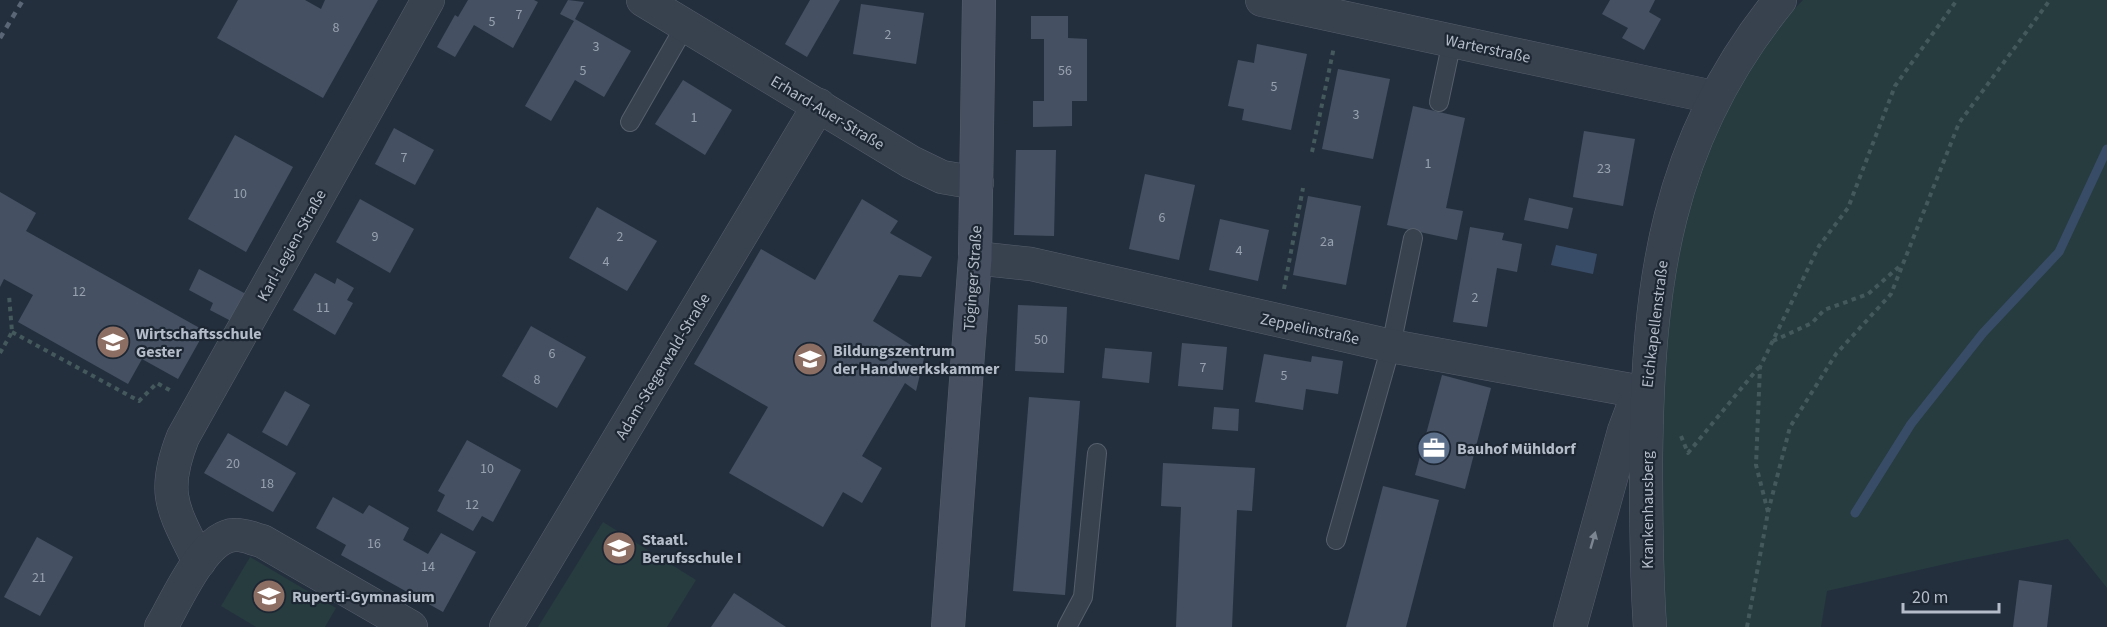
<svg xmlns="http://www.w3.org/2000/svg" width="2107" height="627" font-family="'Source Sans 3',sans-serif">
  <rect width="100%" height="100%" fill="#242f3e"/>
  <g fill="#263c3f">
    <path d="M1803 0H2107V588L2068 539 1954 562 1827 591 1821 627H1666C1658 420 1646 159 1803 0Z"/>
    <path d="M603 522 696 580 667 627H538Z"/>
    <path d="M250 557 336 608 325 627H256L221 606Z"/>
  </g>
  <path fill="#394c67" d="M1556 245 1597 254 1593 274 1551 265Z"/>
  <g fill="none" stroke-linecap="round" stroke-linejoin="round">
    <path stroke="#394c67" stroke-width="9" d="M1855 513 1911 424 1983 333 2059 252 2107 149"/>
  </g>
  <g fill="#455162">
    <path d="M238 0H305L321 9 325 0H378L323 98 217 38Z"/>
    <path d="M468 0H534L538 2 513 48 474 25 455 57 437 47 455 15 458 17Z"/>
    <path d="M568 0 584 2 575 19 631 51 604 97 575 80 551 121 525 106 574 21 560 14Z"/>
    <path d="M810 0H840L807 57 785 44Z"/>
    <path d="M1610 0H1655L1649 12 1661 19 1644 50 1622 38 1628 28 1602 14Z"/>
    <path d="M861 4 924 13 916 64 853 54Z"/>
    <path d="M1031 16H1068V38L1087 39V101H1072V126L1033 127V101H1044V39H1031Z"/>
    <path d="M1257 44 1307 54 1291 130 1242 120 1244 109 1228 106 1238 60 1254 63Z"/>
    <path d="M1338 69 1390 79 1373 159 1322 149Z"/>
    <path d="M683 80 732 110 705 155 655 124Z"/>
    <path d="M1413 106 1465 118 1446 208 1463 211 1457 240 1387 225Z"/>
    <path d="M394 128 434 150 415 185 375 164Z"/>
    <path d="M1584 131 1635 139 1623 206 1573 197Z"/>
    <path d="M235 135 293 167 246 252 188 219Z"/>
    <path d="M1016 150H1056L1054 236 1014 235Z"/>
    <path d="M1145 174 1195 185 1179 260 1129 249Z"/>
    <path d="M0 192 36 213 26 231 205 331 178 379 142 359 128 384 18 322 33 295 4 279 0 287Z"/>
    <path d="M1308 196 1361 206 1346 285 1293 275Z"/>
    <path d="M1529 198 1573 208 1568 229 1524 220Z"/>
    <path d="M360 199 414 229 390 273 336 242Z"/>
    <path d="M862 199 898 221 890 233 932 257 921 277 899 275 873 321 925 354 916 391 905 383 862 456 882 468 862 503 843 492 823 527 729 473 768 407 694 364 761 249 815 280Z"/>
    <path d="M597 207 657 241 627 291 569 258Z"/>
    <path d="M1220 219 1269 230 1258 281 1209 270Z"/>
    <path d="M1470 227 1504 233 1502 240 1522 244 1517 272 1497 268 1487 327 1453 322Z"/>
    <path d="M199 269 246 294 231 321 210 310 213 303 189 290Z"/>
    <path d="M315 273 335 284 337 278 354 288 347 300 353 303 335 335 293 310Z"/>
    <path d="M1018 305 1067 307 1064 373 1015 371Z"/>
    <path d="M531 326 586 357 557 408 502 376Z"/>
    <path d="M1182 343 1227 347 1223 390 1178 386Z"/>
    <path d="M1105 348 1152 352 1149 383 1102 378Z"/>
    <path d="M1264 354 1311 362 1312 356 1343 361 1338 394 1306 389 1303 410 1255 402Z"/>
    <path d="M1442 375 1491 388 1465 489 1415 475Z"/>
    <path d="M285 391 310 405 287 446 262 432Z"/>
    <path d="M1029 397 1080 401 1065 595 1013 591Z"/>
    <path d="M1214 407 1239 409 1238 431 1212 429Z"/>
    <path d="M228 433 296 473 273 512 204 473Z"/>
    <path d="M467 440 521 470 493 522 482 516 473 531 437 511 445 495 438 491Z"/>
    <path d="M1163 463 1255 468 1252 511 1237 510 1232 627H1176L1181 507 1161 506Z"/>
    <path d="M1383 486 1439 500 1406 627H1346Z"/>
    <path d="M333 497 363 514 369 505 409 528 403 540 428 554 441 533 476 552 443 612 341 555 346 545 316 528Z"/>
    <path d="M37 537 73 557 40 616 4 597Z"/>
    <path d="M2019 580 2052 585 2047 627H2013Z"/>
    <path d="M734 593 786 627H711Z"/>
  </g>
  <g fill="none" stroke-linecap="round" stroke-linejoin="round">
    <g stroke="#565f6c" stroke-width="20">
      <g id="lane">
        <path d="M1439 102 1452 41"/>
        <path d="M630 122 685 26"/>
        <path d="M1336 540 1391 346 1413 238"/>
        <path d="M1067 627 1083 597 1097 453"/>
      </g>
    </g>
    <g stroke="#565f6c" stroke-width="34">
      <g id="street">
        <path d="M643 0 911 162 942 177 977 183"/>
        <path d="M1262 0 1713 97"/>
        <path d="M975 258 1031 264 1391 346 1647 393"/>
        <path d="M199 562C174 510 160 495 183 437L428 0"/>
        <path d="M161 627C176 602 203 537 234 535 243 534 253 539 262 541L411 627"/>
        <path d="M506 627 819 105"/>
        <path d="M1570 627 1624 431 1633 407 1646 394"/>
        <path d="M1650 627C1646 571 1646 515 1646 459 1648 284 1665 141 1780 0"/>
      </g>
    </g>
    <g stroke="#565f6c" stroke-width="34">
      <path id="secondary" d="M948 627 975 258 979 0"/>
    </g>
    <g stroke="#44595c" stroke-width="4" stroke-dasharray="4.5 4.5" stroke-linecap="butt">
      <path d="M1312 152 1334 47"/>
      <path d="M1284 289 1303 188"/>
      <path d="M12 332 139 401 157 383 173 392"/>
      <path d="M1773 341 1812 323 1824 310 1868 294 1901 265"/>
      <path d="M0 353 12 332 9 295"/>
      <path d="M1681 436 1688 453 1759 367"/>
      <path d="M1768 512 1790 427 1836 354 1891 294 1959 123 2050 0"/>
      <path d="M1747 627 1768 512 1756 465 1760 367 1819 246 1848 208 1895 86 1957 0"/>
    </g>
    <use href="#lane" stroke="#38414e" stroke-width="18"/>
    <use href="#street" stroke="#38414e" stroke-width="33"/>
    <use href="#secondary" stroke="#465061" stroke-width="33"/>
    <path stroke="#5a6575" stroke-width="4.5" stroke-dasharray="6 6" stroke-linecap="butt" d="M0 38 23 0"/>
  </g>
  <defs><path id="oneway-solid" d="M-6-.8H1V-3.2L6.5 0L1 3.2V.8H-6Z" transform="scale(1.5)"/></defs>
  <use fill="#7c8592" href="#oneway-solid" transform="translate(1593 540) rotate(-74)"/>
  <defs>
    <g id="school-disc" transform="scale(1.725)"><circle r="9.5" fill="#8d6e63" stroke="#1d2633"/><path d="M0-5L7-2L0 1L-7-2ZM-4 1L0 2.5L4 1V4Q0 6-4 4Z" fill="#fff"/></g>
    <g id="university-disc" transform="scale(1.725)"><circle r="9.5" fill="#8d6e63" stroke="#1d2633"/><path d="M0-5L7-2L0 1L-7-2ZM-4 1L0 2.5L4 1V4Q0 6-4 4Z" fill="#fff"/></g>
    <g id="office-disc" transform="scale(1.725)"><circle r="9.5" fill="#5c6f8a" stroke="#1d2633"/><path d="M-6-3h4V-5.5h4V-3h4V5H-6ZM-1-4.5V-3h2v-1.5ZM-6 0V1H6V0Z" fill="#fff"/></g>
  </defs>
  <g fill-rule="evenodd">
    <use href="#school-disc" x="113" y="342"/>
    <use href="#university-disc" x="810" y="359"/>
    <use href="#office-disc" x="1434" y="448"/>
    <use href="#school-disc" x="619" y="548"/>
    <use href="#school-disc" x="269" y="596"/>
  </g>
  <g text-anchor="middle" stroke-width="4.5" stroke-linejoin="round" paint-order="stroke">
    <g font-size="14" fill="#98a1af">
      <text x="519" y="19">7</text>
      <text x="492" y="26">5</text>
      <text x="336" y="32">8</text>
      <text x="888" y="39">2</text>
      <text x="596" y="51">3</text>
      <text x="583" y="75">5</text>
      <text x="1065" y="75">56</text>
      <text x="1274" y="91">5</text>
      <text x="1356" y="119">3</text>
      <text x="694" y="122">1</text>
      <text x="404" y="162">7</text>
      <text x="1428" y="168">1</text>
      <text x="1604" y="173">23</text>
      <text x="240" y="198">10</text>
      <text x="1162" y="222">6</text>
      <text x="375" y="241">9</text>
      <text x="620" y="241">2</text>
      <text x="1327" y="246">2a</text>
      <text x="1239" y="255">4</text>
      <text x="606" y="266">4</text>
      <text x="79" y="296">12</text>
      <text x="1475" y="302">2</text>
      <text x="323" y="312">11</text>
      <text x="1041" y="344">50</text>
      <text x="552" y="358">6</text>
      <text x="1203" y="372">7</text>
      <text x="1284" y="380">5</text>
      <text x="537" y="384">8</text>
      <text x="233" y="468">20</text>
      <text x="487" y="473">10</text>
      <text x="267" y="488">18</text>
      <text x="472" y="509">12</text>
      <text x="374" y="548">16</text>
      <text x="428" y="571">14</text>
      <text x="39" y="582">21</text>
    </g>
    <g font-size="16" fill="#b4bcc9" stroke="#1d2633">
      <text transform="translate(1488 48) rotate(12)" y="6">Warterstraße</text>
      <text transform="translate(828 112) rotate(31)" y="6">Erhard-Auer-Straße</text>
      <text transform="translate(291 245) rotate(-61)" y="6">Karl-Legien-Straße</text>
      <text transform="translate(972 278) rotate(-86)" y="6">Töginger Straße</text>
      <text transform="translate(1654 324) rotate(-83)" y="6">Eichkapellenstraße</text>
      <text transform="translate(1310 328) rotate(12)" y="6">Zeppelinstraße</text>
      <text transform="translate(662 366) rotate(-59)" y="6">Adam-Stegerwald-Straße</text>
      <text transform="translate(1647 510) rotate(-90)" y="6">Krankenhausberg</text>
    </g>
    <g font-size="16" font-weight="bold" fill="#b4bcc9" stroke="#1d2633" text-anchor="start">
      <text x="136" y="339">Wirtschaftsschule<tspan x="136" dy="18">Gester</tspan></text>
      <text x="833" y="356">Bildungszentrum<tspan x="833" dy="18">der Handwerkskammer</tspan></text>
      <text x="1457" y="454">Bauhof Mühldorf</text>
      <text x="642" y="545">Staatl.<tspan x="642" dy="18">Berufsschule I</tspan></text>
      <text x="292" y="602">Ruperti-Gymnasium</text>
    </g>
  </g>
  <path d="M1903 603v9h96v-9" fill="none" stroke="#b4bcc9" stroke-width="3"/>
  <text x="1912" y="603" font-size="18" fill="#b4bcc9" stroke="#1d2633" stroke-width="4.5" paint-order="stroke">20 m</text>
</svg>
